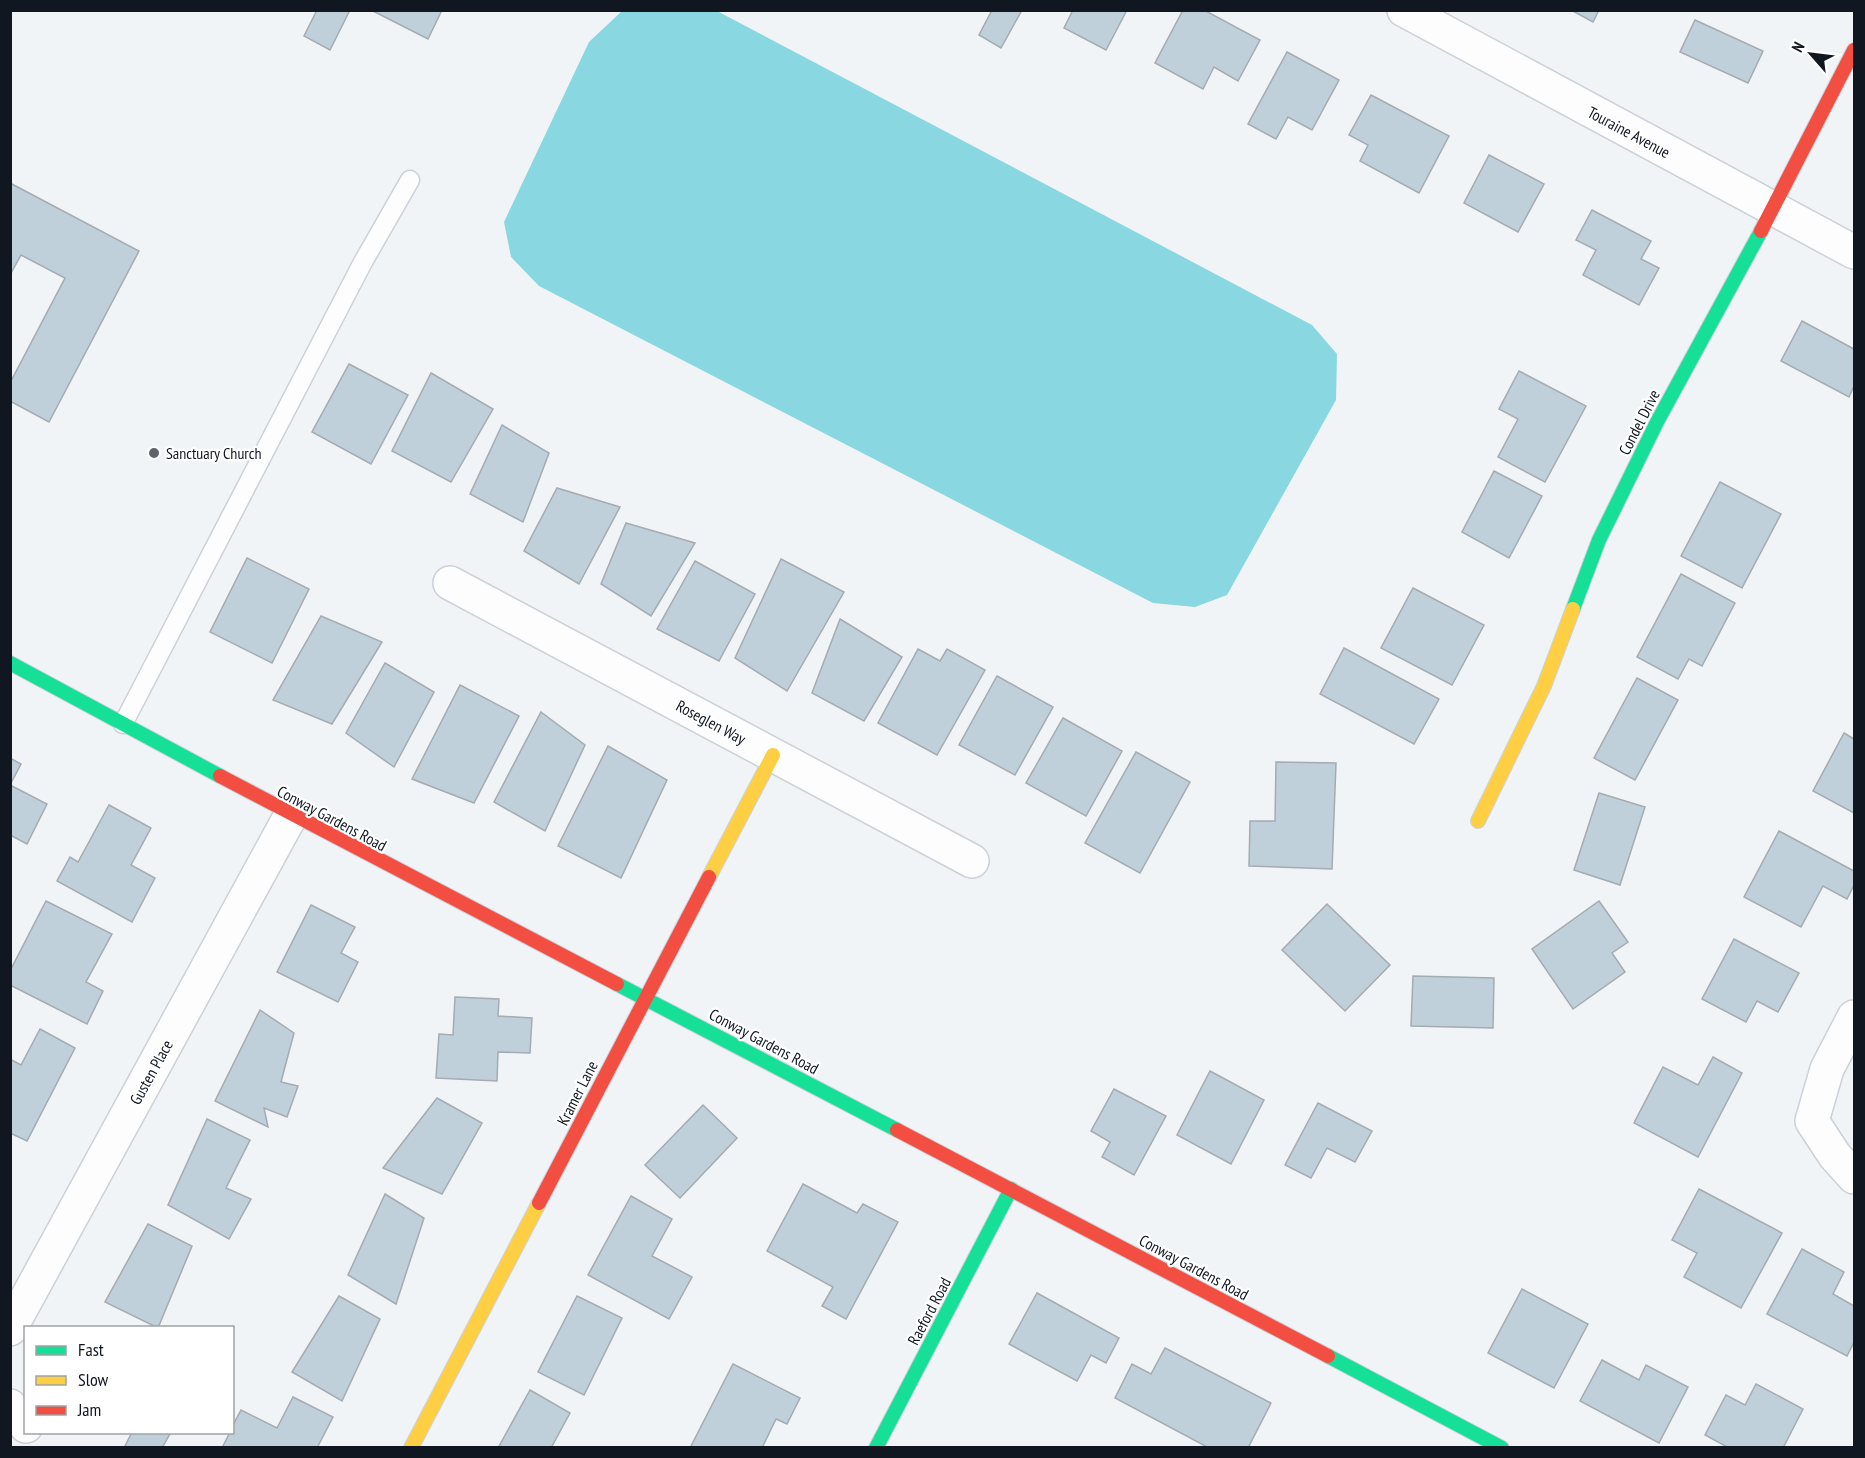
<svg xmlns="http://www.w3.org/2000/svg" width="1865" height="1458" font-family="'PT Sans Narrow',sans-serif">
  <rect width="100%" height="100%" fill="#f1f4f7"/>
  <path fill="#89d7e1" d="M622 11H717L1312 325 1337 354 1336 400 1227 595 1195 607 1153 603 539 286 511 257 504 222 589 42Z"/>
  <g fill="#bfd0da" stroke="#a4abb1" stroke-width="1.5">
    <path d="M317 10H350L330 50 304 36Z"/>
    <path d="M371 10H442L428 39Z"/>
    <path d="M992 10H1022L1001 48 979 35Z"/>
    <path d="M1073 10H1127L1106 50 1064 28Z"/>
    <path d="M1183 10H1204L1260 40 1238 81 1214 67 1203 89 1155 63Z"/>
    <path d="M1571 10H1599L1593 22Z"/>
    <path d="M1695 20 1763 51 1748 83 1680 52Z"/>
    <path d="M1287 52 1339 80 1312 130 1288 117 1276 139 1248 124Z"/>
    <path d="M1371 95 1449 136 1419 193 1360 161 1368 145 1349 135Z"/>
    <path d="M1489 155 1544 184 1518 232 1464 203Z"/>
    <path d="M10 183 139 251 49 422 10 401V383L65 278 21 255 10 275Z"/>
    <path d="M1592 210 1651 241 1641 259 1659 268 1639 305 1583 275 1596 250 1576 240Z"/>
    <path d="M1802 321 1854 349V386L1849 397 1781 361Z"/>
    <path d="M349 364 408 395 371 464 312 432Z"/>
    <path d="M1519 371 1586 406 1545 482 1498 457 1518 419 1499 409Z"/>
    <path d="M431 373 493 409 451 482 392 451Z"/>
    <path d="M502 425 549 453 523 522 470 494Z"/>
    <path d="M1494 471 1542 496 1509 558 1462 532Z"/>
    <path d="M1720 482 1781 514 1742 588 1681 556Z"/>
    <path d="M557 488 620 507 579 584 524 551Z"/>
    <path d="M626 523 695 543 651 616 601 584Z"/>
    <path d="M247 558 309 589 272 663 210 632Z"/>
    <path d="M781 559 844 592 787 691 735 658Z"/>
    <path d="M695 561 755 594 719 661 657 629Z"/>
    <path d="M1681 574 1735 603 1702 666 1689 659 1678 679 1637 657Z"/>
    <path d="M1413 588 1484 625 1452 685 1381 648Z"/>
    <path d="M321 616 382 642 332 724 273 700Z"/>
    <path d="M840 619 902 657 864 721 812 693Z"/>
    <path d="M1344 648 1439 699 1414 744 1320 694Z"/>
    <path d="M918 649 940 661 947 649 985 670 937 755 878 723Z"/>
    <path d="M385 663 434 692 394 767 346 733Z"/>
    <path d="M997 676 1053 707 1015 775 959 745Z"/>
    <path d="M1637 678 1678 700 1635 780 1594 758Z"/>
    <path d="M460 685 519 716 474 803 412 779Z"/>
    <path d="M541 712 585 745 545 831 494 802Z"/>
    <path d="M1063 718 1122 751 1086 816 1026 783Z"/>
    <path d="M1844 733 1854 739V813L1813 791Z"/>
    <path d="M608 746 667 780 621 878 558 846Z"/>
    <path d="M1136 752 1190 782 1140 873 1085 843Z"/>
    <path d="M10 758 21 764 10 785Z"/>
    <path d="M1276 762 1336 763 1332 869 1249 866 1250 821H1275Z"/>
    <path d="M10 785 47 804 27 844 10 835Z"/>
    <path d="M1599 793 1645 807 1620 885 1574 870Z"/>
    <path d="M109 805 151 828 131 865 155 878 132 922 57 881 70 857 78 862Z"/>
    <path d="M1779 831 1854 871V885L1847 899 1823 886 1801 927 1744 897Z"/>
    <path d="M46 901 112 934 86 982 103 991 87 1024 10 985V971Z"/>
    <path d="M1599 901 1628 942 1612 953 1625 972 1573 1009 1532 949Z"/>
    <path d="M1327 904 1390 965 1345 1011 1282 950Z"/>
    <path d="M311 905 355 927 341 953 358 962 338 1002 277 972Z"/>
    <path d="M1734 939 1799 973 1778 1012 1757 1001 1746 1022 1702 999Z"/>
    <path d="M1413 976 1494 978 1493 1028 1411 1026Z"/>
    <path d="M455 997 499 999 498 1016 532 1018 530 1053 498 1052 497 1081 436 1078 439 1034 453 1035Z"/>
    <path d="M260 1010 294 1033 281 1082 298 1086 287 1117 264 1108 268 1127 215 1101Z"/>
    <path d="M40 1029 75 1048 27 1141 10 1133V1059L21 1065Z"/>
    <path d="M1713 1057 1742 1073 1698 1157 1634 1123 1663 1067 1698 1085Z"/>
    <path d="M1210 1071 1264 1100 1231 1164 1177 1135Z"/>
    <path d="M1114 1089 1166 1116 1134 1175 1102 1157 1110 1142 1091 1131Z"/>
    <path d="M437 1098 482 1123 442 1194 383 1168Z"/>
    <path d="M1318 1103 1372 1131 1355 1162 1327 1148 1311 1178 1285 1165Z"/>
    <path d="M703 1105 737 1138 680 1198 645 1165Z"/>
    <path d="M207 1119 250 1140 226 1188 251 1199 229 1239 168 1205Z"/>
    <path d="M803 1184 857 1213 863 1204 898 1222 846 1319 822 1306 833 1287 767 1251Z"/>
    <path d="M1699 1189 1782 1233 1741 1308 1684 1277 1697 1253 1672 1240Z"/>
    <path d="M385 1194 424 1218 396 1304 348 1275Z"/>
    <path d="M631 1196 672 1219 652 1256 692 1277 669 1319 588 1275Z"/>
    <path d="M148 1224 192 1246 158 1328 105 1302Z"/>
    <path d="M1802 1249 1844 1272 1833 1294 1854 1306V1342L1847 1356 1767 1314Z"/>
    <path d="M1522 1289 1588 1324 1554 1388 1488 1353Z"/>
    <path d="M1037 1293 1119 1338 1106 1363 1091 1355 1077 1381 1009 1344Z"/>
    <path d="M339 1296 380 1319 342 1401 292 1372Z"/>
    <path d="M577 1296 622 1318 584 1395 538 1372Z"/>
    <path d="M1165 1348 1271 1403 1248 1448H1209L1115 1398 1132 1364 1151 1374Z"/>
    <path d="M1602 1360 1639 1380 1646 1365 1688 1387 1659 1443 1580 1401Z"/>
    <path d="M733 1364 800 1398 787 1424 776 1419 762 1448H690Z"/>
    <path d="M1756 1384 1803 1409 1783 1448H1729L1705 1435 1726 1395 1745 1405Z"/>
    <path d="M530 1390 570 1413 551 1448H498Z"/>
    <path d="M293 1397 333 1417 317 1448H222L230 1432H232V1427L241 1410 277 1428Z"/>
    <path d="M132 1432H171L162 1448H124Z"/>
  </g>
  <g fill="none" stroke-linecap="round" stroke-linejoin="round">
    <g stroke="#ccd1d8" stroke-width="21">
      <path id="lane" d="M123 724 363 262 410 180"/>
    </g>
    <g stroke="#ccd1d8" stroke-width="36">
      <g id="street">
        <path d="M1404 10 1854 252"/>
        <path d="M450 583 972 861"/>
        <path d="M1854 1017 1827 1069 1812 1121 1835 1156 1854 1177"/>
        <path d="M10 1329 291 815"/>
        <path d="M10 1406 26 1426"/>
      </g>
    </g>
    <g stroke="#ccd1d8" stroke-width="16">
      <g id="fast">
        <path d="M1573 609 1599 540 1657 422 1761 231"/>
        <path d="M10 663 220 776"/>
        <path d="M617 984 897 1130"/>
        <path d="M1328 1356 1502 1448"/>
        <path d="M876 1448 1011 1189"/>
      </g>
    </g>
    <g stroke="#ccd1d8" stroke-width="16">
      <g id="slow">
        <path d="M1478 821 1544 686 1573 609"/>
        <path d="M709 877 773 755"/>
        <path d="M411 1448 539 1203"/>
      </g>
    </g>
    <g stroke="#ccd1d8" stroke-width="16">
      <g id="jam">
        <path d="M1761 231 1854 50"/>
        <path d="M220 776 617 984"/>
        <path d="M897 1130 1328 1356"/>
        <path d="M539 1203 709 877"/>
      </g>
    </g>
    <use href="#lane" stroke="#fdfdfe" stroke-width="18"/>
    <use href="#street" stroke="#fdfdfe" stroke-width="33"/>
    <use href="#fast" stroke="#16e098" stroke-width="14"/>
    <use href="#slow" stroke="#ffcf43" stroke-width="14"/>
    <use href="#jam" stroke="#f24e42" stroke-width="14"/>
  </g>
  <circle fill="#5f646c" stroke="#fff" stroke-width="2" cx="154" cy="453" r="6"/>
  <g text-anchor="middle" stroke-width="4.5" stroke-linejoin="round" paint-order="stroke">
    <g font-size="16" fill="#111721" stroke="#fff">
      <text transform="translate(1629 132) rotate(28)" y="6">Touraine Avenue</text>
      <text transform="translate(1639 422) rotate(-63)" y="6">Condel Drive</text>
      <text transform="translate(711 722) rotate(28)" y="6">Roseglen Way</text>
      <text transform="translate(332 818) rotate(28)" y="6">Conway Gardens Road</text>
      <text transform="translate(764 1041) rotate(28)" y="6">Conway Gardens Road</text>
      <text transform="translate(151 1072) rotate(-61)" y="6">Gusten Place</text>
      <text transform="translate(577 1093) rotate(-63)" y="6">Kramer Lane</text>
      <text transform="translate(1194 1267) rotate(28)" y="6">Conway Gardens Road</text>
      <text transform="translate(929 1311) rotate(-62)" y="6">Raeford Road</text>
    </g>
    <g font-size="16" fill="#111721" stroke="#fff" text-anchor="start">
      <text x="166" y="459">Sanctuary Church</text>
    </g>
  </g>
  <rect width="1865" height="1458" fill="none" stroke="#111721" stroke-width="24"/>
  <rect x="24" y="1326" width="210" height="108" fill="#ffffff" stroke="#a0a2a6" stroke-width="1.5"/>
  <rect x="36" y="1346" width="30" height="9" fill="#16e098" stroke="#a0a2a6" stroke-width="1.5"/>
  <text x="78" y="1356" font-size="18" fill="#111721">Fast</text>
  <rect x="36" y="1376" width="30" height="9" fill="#ffcf43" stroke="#a0a2a6" stroke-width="1.5"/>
  <text x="78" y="1386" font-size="18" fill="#111721">Slow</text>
  <rect x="36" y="1406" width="30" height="9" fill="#f24e42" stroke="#a0a2a6" stroke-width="1.5"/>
  <text x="78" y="1416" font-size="18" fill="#111721">Jam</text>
  <g transform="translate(1811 54) rotate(298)" stroke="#ffffff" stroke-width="4.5" paint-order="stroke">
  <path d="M0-4.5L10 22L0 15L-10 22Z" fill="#111721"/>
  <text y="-9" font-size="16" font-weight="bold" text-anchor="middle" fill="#111721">N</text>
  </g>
</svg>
